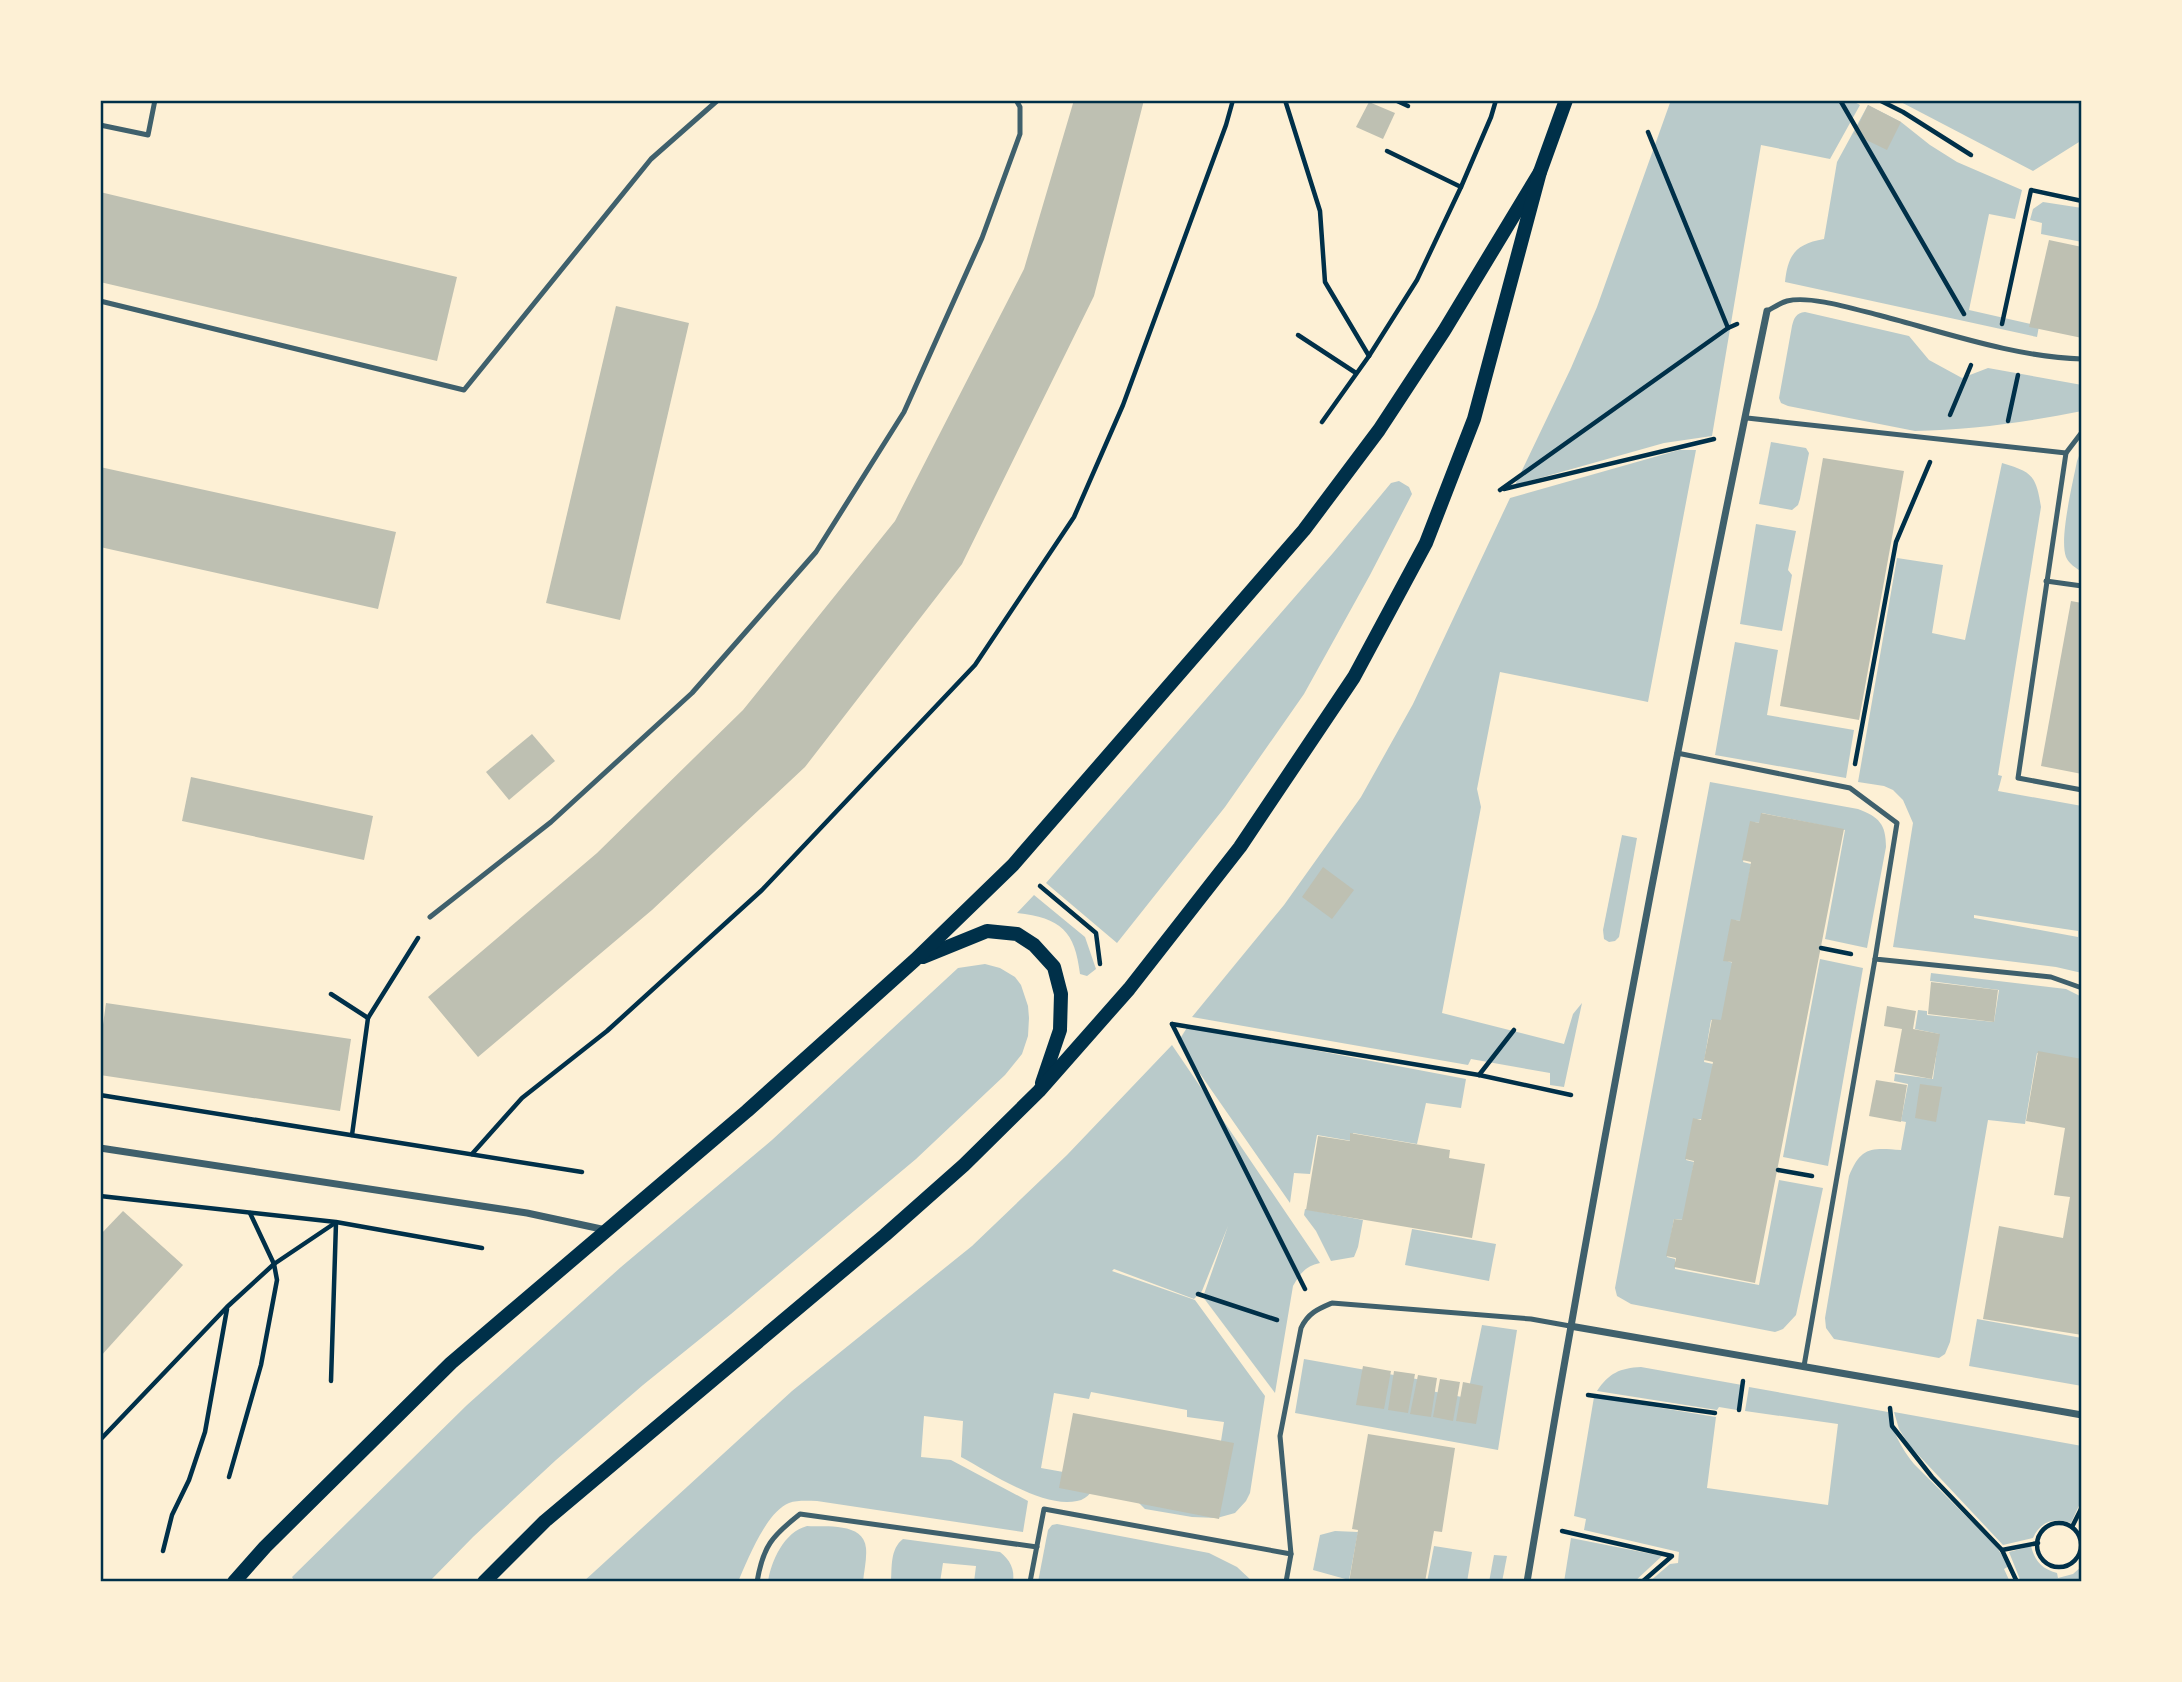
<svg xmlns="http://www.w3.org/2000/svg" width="2182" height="1682" font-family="'Noto Sans',sans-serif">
  <rect width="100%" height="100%" fill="#fdf0d5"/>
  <g fill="#b9caca" fill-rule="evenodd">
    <path d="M1671 100H1851L1860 105 1830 159 1761 145 1712 436 1664 443 1515 485 1571 368 1597 307Z"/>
    <path d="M1897 100H2082V143L2079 142 2033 171Z"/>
    <path d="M1868 105 1901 122 1930 145 1957 162 2022 190 2015 219 1989 214 1969 310 2039 326 2037 337 1785 282C1788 254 1796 244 1824 239L1837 162Z"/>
    <path d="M2043 202 2082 208V242L2041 234 2042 223 2030 220 2033 209Z"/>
    <path d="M1805 312 1909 336 1929 360 1962 378 1988 368 2082 385V411C2028 422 1971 430 1915 431L1788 406 1781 403 1779 398 1792 326C1794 318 1796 313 1805 312Z"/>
    <path d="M1771 442 1806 448 1809 453 1800 499 1798 505 1792 510 1759 504Z"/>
    <path d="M2082 448V572C2076 568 2069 564 2066 557 2059 539 2073 482 2077 461Z"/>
    <path d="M1679 450H1696L1648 702 1500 672 1477 789 1481 807 1442 1013 1564 1044 1573 1014 1582 1003 1564 1087 1550 1085V1073L1471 1059 1468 1065 1192 1017 1284 905 1361 797 1413 704 1510 498Z"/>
    <path d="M2002 463C2032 472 2036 475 2041 507L1998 775 2002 776 1998 791 2082 806V973L2056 967 1893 947 1913 823 1903 800 1893 790 1884 786 1858 782 1897 558 1943 565 1932 633 1965 640ZM1974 915 2078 931V937L1974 918Z"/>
    <path d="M1399 481 1409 487 1412 494 1370 575 1304 694 1225 807 1117 943 1046 883 1333 553 1391 483Z"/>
    <path d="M1756 524 1796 531 1788 570 1792 575 1782 631 1740 624Z"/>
    <path d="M1735 642 1778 650 1767 715 1854 730 1846 778 1715 755Z"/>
    <path d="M1710 782 1858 809C1879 817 1886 824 1886 847L1867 948 1825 939 1845 830 1762 813 1760 823 1752 822 1743 862 1751 864 1741 921 1732 920 1725 960 1733 963 1722 1021 1711 1020 1704 1062 1713 1064 1704 1119H1694L1686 1160 1694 1162 1684 1220 1674 1219 1667 1257 1675 1259V1269L1759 1285 1779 1180 1823 1188 1796 1315 1783 1329 1775 1332 1631 1304 1617 1296 1615 1288Z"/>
    <path d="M1622 835 1637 838 1619 937 1615 941 1609 942 1604 939 1603 930Z"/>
    <path d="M1034 895 1085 937 1096 969 1087 976 1080 974C1075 931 1061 918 1017 913Z"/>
    <path d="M1820 959 1863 968 1828 1166 1783 1157Z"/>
    <path d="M985 964 1000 968 1015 977 1021 985 1028 1006 1029 1018 1028 1036 1022 1054 1005 1075 916 1159 731 1314 643 1385 556 1460 473 1537 429 1582H295L292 1577 467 1405 621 1267 772 1140 958 968Z"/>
    <path d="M1931 973 2066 989 2082 997V1061L2037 1053 2025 1124 1988 1120 1950 1342 1945 1354 1939 1358 1834 1339 1826 1328 1825 1318 1849 1176C1861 1146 1872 1148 1901 1150L1906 1122 1901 1121 1908 1084 1894 1081 1895 1074 1933 1079 1939 1034 1915 1029 1918 1010 1927 1011V1015L1994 1022 1999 990 1930 981Z"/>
    <path d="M1188 1026 1466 1079 1461 1108 1426 1103 1417 1144 1353 1133 1352 1141 1317 1135 1310 1174 1294 1173 1290 1203 1178 1042Z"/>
    <path d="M1172 1045 1320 1263C1305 1266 1300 1274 1293 1286L1275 1393 1203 1297 1228 1226 1202 1291 1194 1299 1114 1269 1112 1271 1195 1300 1265 1396 1250 1493 1246 1501 1235 1513 1217 1518 1192 1517 1145 1509 1139 1503 1212 1498 1224 1422 1187 1417V1410L1091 1392 1089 1399 1054 1393 1041 1468 1097 1478C1094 1489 1089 1499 1077 1501 1044 1509 989 1472 961 1457L963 1421 924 1416 921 1457 951 1460 1028 1501 1023 1532 817 1501C808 1501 797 1500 789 1503 766 1512 747 1561 738 1582H583L792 1391 972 1246 1067 1155Z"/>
    <path d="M1305 1209 1363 1220 1358 1247 1354 1257 1331 1261 1316 1231 1304 1215Z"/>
    <path d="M1412 1229 1496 1244 1489 1281 1405 1265Z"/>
    <path d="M1977 1319 2082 1338V1386L1969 1366Z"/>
    <path d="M1482 1325 1517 1330 1498 1450 1295 1413 1304 1359 1422 1380 1421 1389 1467 1398Z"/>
    <path d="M1641 1367 1742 1385 1737 1410 1719 1407 1717 1410 1597 1391C1609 1373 1620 1368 1641 1367Z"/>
    <path d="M1749 1387 1888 1412C1893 1432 1901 1448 1914 1464L1996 1546 2009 1566 2004 1569 2010 1582H1649L1670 1564 1678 1563 1679 1552 1584 1530 1586 1519 1574 1516 1594 1397 1716 1417 1707 1488 1828 1505 1838 1424 1745 1411Z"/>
    <path d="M1894 1412 2082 1446V1499L2071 1523C2053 1517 2040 1522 2033 1538L2003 1545 1909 1445 1899 1429Z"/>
    <path d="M1057 1524 1209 1553 1237 1567 1253 1582H1038L1048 1530 1052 1525Z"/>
    <path d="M807 1526C825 1527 864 1522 866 1548 867 1559 864 1571 863 1582H768C771 1561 784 1532 807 1526Z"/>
    <path d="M1335 1531 1358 1532 1349 1580 1313 1570 1320 1535Z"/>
    <path d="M1571 1538 1662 1556 1634 1582H1564Z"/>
    <path d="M903 1539 1000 1552C1010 1560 1015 1569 1013 1582H974L976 1566 943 1563 940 1582H891C892 1567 890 1549 903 1539Z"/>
    <path d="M1434 1546 1472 1552 1467 1582H1427Z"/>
    <path d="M2031 1546C2035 1562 2042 1569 2057 1573L2058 1578 2073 1574 2082 1566V1582H2021L2009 1552Z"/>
    <path d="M1494 1555 1507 1556 1502 1582H1489Z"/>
  </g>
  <g fill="#bec0b2">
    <path d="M1074 100H1144L1094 296 962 564 805 767 652 910 478 1057 428 997 597 853 743 710 895 521 1024 269Z"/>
    <path d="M1369 102 1395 113 1383 139 1356 127Z"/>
    <path d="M1868 105 1901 122 1887 150 1854 134Z"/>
    <path d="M100 192 457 277 437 361 100 282Z"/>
    <path d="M2049 240 2082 247V338L2029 327Z"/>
    <path d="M616 306 689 323 620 620 546 603Z"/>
    <path d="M1823 458 1904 471 1859 720 1780 706Z"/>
    <path d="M100 467 396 532 378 609 100 547Z"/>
    <path d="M2071 601 2082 603V774L2041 766Z"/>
    <path d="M532 734 555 761 509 800 486 772Z"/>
    <path d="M191 777 373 816 364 860 182 821Z"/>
    <path d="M1761 813 1844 829 1755 1283 1674 1267 1676 1258 1666 1256 1674 1219 1682 1220 1694 1161 1685 1159 1693 1118 1701 1120 1713 1062 1704 1060 1712 1019 1721 1020 1732 962 1723 961 1731 919 1740 921 1751 862 1742 860 1750 821 1759 823Z"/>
    <path d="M1323 867 1354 890 1332 919 1302 897Z"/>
    <path d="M1931 982 1998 990 1994 1022 1928 1014Z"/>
    <path d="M106 1003 351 1039 340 1111 100 1075V1047Z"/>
    <path d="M1887 1006 1916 1011 1913 1029 1940 1034 1932 1079 1894 1072 1902 1029 1884 1026Z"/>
    <path d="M2038 1051 2082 1059V1335L1983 1319 1999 1226 2063 1238 2070 1197 2054 1195 2065 1128 2026 1121Z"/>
    <path d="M1876 1080 1907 1085 1901 1122 1869 1116Z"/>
    <path d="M1920 1084 1942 1087 1936 1122 1915 1118Z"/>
    <path d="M1350 1133 1450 1150 1449 1158 1485 1164 1472 1238 1306 1210 1318 1136 1350 1141Z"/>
    <path d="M123 1211 183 1265 100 1357V1235Z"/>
    <path d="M1363 1366 1391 1371 1384 1409 1356 1405Z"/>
    <path d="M1394 1371 1415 1374 1408 1413 1388 1410Z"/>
    <path d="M1418 1375 1437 1378 1431 1417 1410 1414Z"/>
    <path d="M1440 1379 1460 1382 1453 1421 1433 1417Z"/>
    <path d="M1463 1382 1483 1386 1476 1424 1456 1421Z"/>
    <path d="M1073 1413 1234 1443 1219 1519 1059 1488Z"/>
    <path d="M1368 1434 1455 1448 1442 1532 1434 1531 1425 1582H1349L1358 1530 1352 1529Z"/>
  </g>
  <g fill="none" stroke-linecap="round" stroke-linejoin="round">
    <g stroke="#003049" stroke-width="4.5">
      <path d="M1285 100 1320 211 1325 282 1369 356"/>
      <path d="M1395 100 1408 106"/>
      <path d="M1840 100 1964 314"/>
      <path d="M1879 100 1903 112 1971 155"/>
      <path d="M1648 132 1728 328"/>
      <path d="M1387 151 1461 187"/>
      <path d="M2002 324 2031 190 2082 201"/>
      <path d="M1298 335 1356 373"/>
      <path d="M1950 415 1971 365"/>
      <path d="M2008 421 2018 375"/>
      <path d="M1322 422 1369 356 1417 280 1461 187 1491 117 1496 100"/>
      <path d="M1504 489 1714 439"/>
      <path d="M1500 490 1728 328 1737 324"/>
      <path d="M1855 764 1896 542 1930 462"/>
      <path d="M1040 886 1096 933 1100 964"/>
      <path d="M1821 948 1851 954"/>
      <path d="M331 994 368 1018"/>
      <path d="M1172 1024 1479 1075 1571 1095"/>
      <path d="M1172 1024 1305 1289"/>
      <path d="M1479 1075 1514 1030"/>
      <path d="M100 1095 582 1172"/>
      <path d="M352 1135 368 1018 418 938"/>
      <path d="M472 1154 522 1098 607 1031 762 890 975 665 1074 517 1123 405 1226 125 1233 100"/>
      <path d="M1778 1170 1812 1176"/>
      <path d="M100 1196 336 1222 482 1248"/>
      <path d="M1198 1294 1277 1320"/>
      <path d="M331 1381 336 1223"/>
      <path d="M1588 1395 1715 1413"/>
      <path d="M1890 1408 1892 1426 1932 1477 2002 1550 2017 1582"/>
      <path d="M1739 1410 1743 1381"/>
      <path d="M100 1440 227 1307 274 1264 335 1223"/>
      <path d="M229 1477 261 1365 277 1280 274 1264 250 1213"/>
      <circle cx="2059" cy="1545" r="22"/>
      <path d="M2072 1527 2082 1507"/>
      <path d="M1562 1531 1672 1556 1642 1582"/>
      <path d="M2002 1550 2038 1543"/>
      <path d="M163 1551 172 1515 189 1480 205 1432 227 1309"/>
    </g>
    <g stroke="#3f606c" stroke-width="5">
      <path d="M100 125 148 135 155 100"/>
      <path d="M100 301 464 390 651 159 718 100"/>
      <path d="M1767 311C1773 308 1780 303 1787 301 1811 295 1857 310 1882 316 1947 333 2015 357 2082 359"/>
      <path d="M1747 418 2066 453 2018 778 2082 790"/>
      <path d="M2066 453 2082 432"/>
      <path d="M2046 581 2082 586"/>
      <path d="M1677 753 1850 788 1897 823 1875 959 2051 977 2082 988"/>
      <path d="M430 917 551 822 692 693 816 552 904 412 982 238 1020 134V107L1016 100"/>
      <path d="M1804 1366 1875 959"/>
      <path d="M757 1582C763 1546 772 1536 800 1514L1037 1547"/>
      <path d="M1030 1582 1044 1509 1291 1554"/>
      <path d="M1286 1582 1291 1554 1280 1436 1301 1328C1308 1313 1318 1309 1332 1303L1531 1319 1570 1326"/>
    </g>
    <g stroke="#3f606c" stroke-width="7">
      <path d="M100 1148 527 1213 606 1230"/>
      <path d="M1570 1326 2082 1415"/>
      <path d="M1527 1582C1598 1157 1679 733 1767 311"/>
    </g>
    <g stroke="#003049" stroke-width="14">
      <path d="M923 957 987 931 1017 934 1034 945 1054 967 1061 994 1060 1030 1042 1083"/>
      <path d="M234 1582 265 1547 451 1363 747 1111 915 960 1013 865 1304 530 1379 430 1444 331 1540 172"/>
      <path d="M484 1582 545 1521 885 1235 964 1165 1039 1091 1129 989 1240 847 1354 677 1426 543 1474 419 1540 172 1566 100"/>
    </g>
  </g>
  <rect width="2182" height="1682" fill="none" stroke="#fdf0d5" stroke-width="203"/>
  <rect x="102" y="102" width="1978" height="1478" fill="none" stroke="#003049" stroke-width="2.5"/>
</svg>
